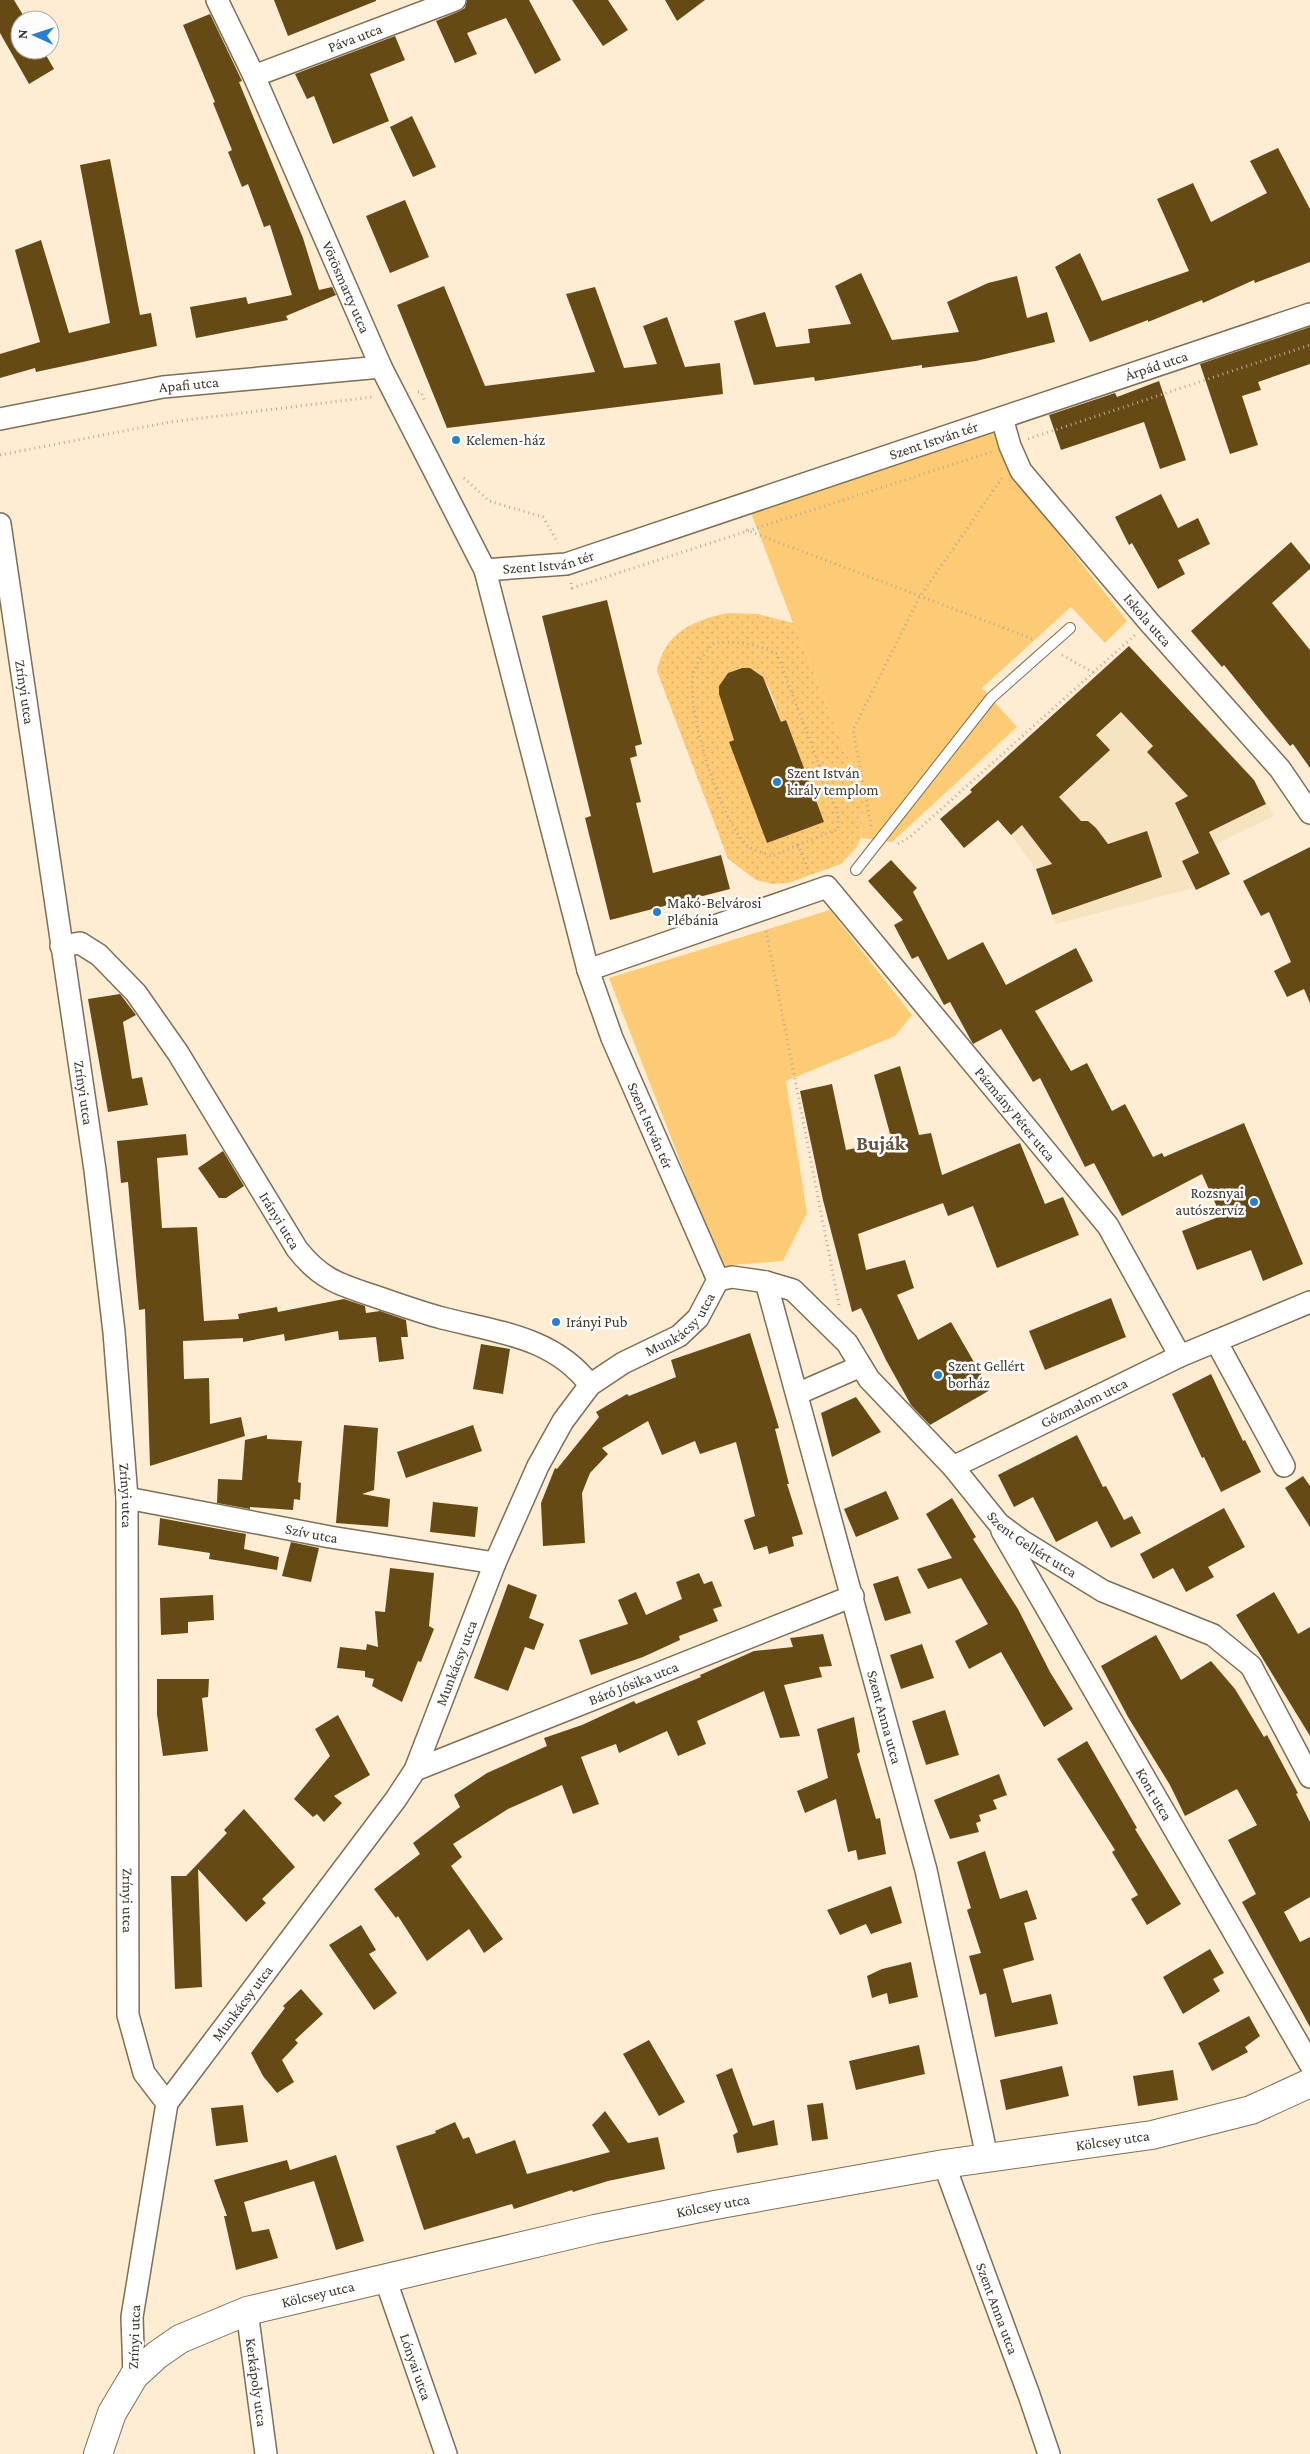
<svg xmlns="http://www.w3.org/2000/svg" width="1310" height="2454" font-family="'Crimson Pro',serif">
  <defs>
    <pattern id="garden-dots" width="8" height="8" patternUnits="userSpaceOnUse" patternTransform="scale(1.25)"><rect width="8" height="8" fill="#fdcb75"/><path d="M2 2h.1M6 6h.1" fill="none" stroke="#daaf65" stroke-width="1.8" stroke-linecap="round"/></pattern>
  </defs>
  <rect width="100%" height="100%" fill="#feedd2"/>
  <path fill="#f8e3c1" d="M1129 646 1254 780 1274 816 1216 844 1225 864 1209 884 1056 924 1036 869 1011 835 970 790Z"/>
  <g fill="#fdcb75">
    <path d="M995 428 1012 475 1127 621 1105 643 1071 607 982 688 1017 727 892 842 861 838 864 796 793 623 750 510Z"/>
    <path d="M830 910 912 1015 895 1036 786 1081 807 1213 783 1261 721 1266 609 978Z"/>
  </g>
  <path fill="url(#garden-dots)" fill-rule="evenodd" d="M728 613 757 614 793 623 864 796 861 838 857 847 841 864 788 883 772 884 756 880 728 859 657 671C664 633 693 620 728 613ZM742 668C769 670 773 700 781 722L786 720 823 822 767 843 729 742 734 740 719 694C720 679 727 671 742 668Z"/>
  <g fill="#654a15">
    <path d="M0 0H14L26 20H20V50H43L54 69 29 84 0 33Z"/>
    <path d="M274 0H376V1L288 36Z"/>
    <path d="M467 0H529L561 60 535 74 506 18 467 33 477 54 455 63 436 21 460 11 465 8Z"/>
    <path d="M572 0H608L628 30 603 46Z"/>
    <path d="M665 0H705L677 21Z"/>
    <path d="M210 14 242 81 239 82 303 238 319 290 332 287 336 295 286 316 288 320 196 338 190 307 246 297 248 304 292 295 270 225 264 227 248 184 242 187 228 152 232 150 213 103 215 102 183 25Z"/>
    <path d="M395 36 405 60 370 74 389 121 333 144 314 96 307 99 295 74Z"/>
    <path d="M412 116 436 167 413 177 390 127Z"/>
    <path d="M1278 148 1310 209V262L1255 283 1254 280 1203 303 1202 300 1148 322V320L1090 342 1055 267 1080 253 1102 301 1189 271 1157 199 1193 183 1211 222 1267 193 1250 161Z"/>
    <path d="M110 159 140 315 151 313 157 346 36 372 35 368 0 378V354L40 342 15 250 41 240 69 333 110 323 80 165Z"/>
    <path d="M405 200 429 257 390 273 366 216Z"/>
    <path d="M861 273 892 340 959 332 947 302 988 283 1017 276 1027 318 1047 312 1055 342 976 361 922 368V365L815 381 814 377 754 385 734 321 765 312 776 347 810 343 808 329 851 324 835 286Z"/>
    <path d="M444 286 485 386 595 372 566 294 595 287 624 368 657 364 643 326 667 317 685 367 720 363 723 394 447 428 397 305Z"/>
    <path d="M1310 327V364L1258 382 1261 390 1242 396 1258 445 1230 454 1200 364Z"/>
    <path d="M1159 381 1186 460 1160 469 1144 422 1061 450 1049 415 1115 393 1117 397Z"/>
    <path d="M1161 494 1178 528 1198 518 1210 544 1178 560 1185 574 1158 589 1132 543 1129 545 1115 517Z"/>
    <path d="M1291 542 1310 565V569L1272 603 1310 650V768L1293 744 1290 746 1224 665 1222 667 1191 631Z"/>
    <path d="M607 600 642 744 635 746 637 756 630 758 641 802 636 803 653 873 721 855 730 889 610 920 585 818 591 816 542 616Z"/>
    <path d="M1129 646 1254 780 1266 804 1209 832 1230 874 1196 890 1182 861 1199 853 1175 803 1188 796 1147 752 1153 746 1121 712 1096 735 1110 750 1059 797 1081 821H1088L1096 828 1108 844 1147 831 1162 877 1052 915 1036 869 1052 864 1022 825 1011 835 998 820 964 848 940 819 972 792 970 790Z"/>
    <path d="M742 668H750L763 677 781 722 786 720 824 822 767 843 729 742 734 740 719 694V686L728 673Z"/>
    <path d="M1310 847V1003L1304 989 1287 997 1274 971 1291 962 1269 912 1261 916 1243 881Z"/>
    <path d="M891 860 917 888 913 892 948 960 983 942 1006 985 1076 948 1093 981 1035 1011 1071 1071 1087 1063 1112 1111 1125 1104 1153 1157 1162 1153 1164 1157 1244 1123 1303 1264 1263 1281 1251 1250 1197 1270 1182 1231 1221 1216 1202 1174 1122 1216 1094 1163 1085 1167 1040 1078 1033 1082 1001 1029 973 1044 950 1002 944 1005 918 956 912 959 894 925 903 920 868 881Z"/>
    <path d="M120 994 136 1015 123 1022 132 1079 142 1077 148 1105 108 1112 88 999Z"/>
    <path d="M900 1066 919 1135 931 1133 942 1175 1020 1143 1045 1204 1063 1197 1079 1235 997 1268 973 1206 948 1216 943 1203 858 1234 866 1270 905 1260 914 1288 897 1295 918 1340 951 1322 990 1390 930 1425 911 1405 886 1360 861 1308 852 1312 823 1200 800 1091 832 1084 846 1150 892 1141 874 1075Z"/>
    <path d="M186 1134 188 1155 157 1158 162 1228 197 1227 204 1321 239 1319 238 1314 277 1307 278 1312 344 1299 365 1306 366 1313 380 1311 406 1320 408 1337H401L404 1359 379 1362 376 1337 339 1340 338 1331 285 1341 284 1334 243 1342V1338L183 1341 184 1379 209 1378 210 1424 241 1417 245 1436 150 1466 145 1309 139 1310 128 1182 121 1183 117 1141Z"/>
    <path d="M223 1151 244 1186 226 1198H219L198 1168Z"/>
    <path d="M1111 1298 1126 1337 1045 1370 1029 1331Z"/>
    <path d="M750 1333 779 1428 775 1429 789 1484H787L803 1534 792 1537 794 1546 769 1554 767 1546 754 1550 744 1520 755 1516 736 1442 700 1454 695 1441 662 1455 648 1421 602 1448 608 1454 590 1473 582 1493 585 1543 543 1546 541 1503 555 1468 557 1469 599 1417 596 1412 627 1394 629 1396 676 1377 671 1360Z"/>
    <path d="M481 1344 510 1349 503 1394 473 1389Z"/>
    <path d="M1211 1374 1243 1441 1245 1440 1261 1472 1221 1492 1204 1457 1202 1458 1172 1394Z"/>
    <path d="M856 1397 881 1432 832 1457 821 1413Z"/>
    <path d="M344 1425 378 1428 374 1490 362 1494 390 1499 388 1527 336 1523Z"/>
    <path d="M473 1425 482 1451 406 1478 397 1452Z"/>
    <path d="M267 1435V1439L302 1441 298 1482 301 1483 300 1500 294 1499 293 1510 250 1507V1509L217 1503 218 1479 242 1480 245 1440Z"/>
    <path d="M1077 1435 1103 1487 1106 1486 1124 1520 1132 1516 1141 1533 1111 1548 1097 1521 1056 1542 1033 1497 1014 1507 998 1475Z"/>
    <path d="M1303 1476 1310 1486V1527L1285 1488Z"/>
    <path d="M886 1491 899 1519 856 1537 844 1509Z"/>
    <path d="M952 1498 976 1537 973 1539 1018 1609 1050 1672 1073 1709 1044 1727 1001 1652 969 1669 955 1641 988 1624 961 1578 928 1589 917 1569 952 1558 926 1514Z"/>
    <path d="M433 1502 478 1507 475 1537 430 1532Z"/>
    <path d="M1224 1508 1245 1547 1208 1567 1214 1577 1186 1592 1173 1568 1153 1579 1140 1554Z"/>
    <path d="M160 1518 246 1534 244 1549 279 1557 277 1570 209 1559 210 1553 158 1545Z"/>
    <path d="M291 1542 319 1548 311 1582 282 1576Z"/>
    <path d="M390 1568 434 1573 429 1626 434 1629 421 1662 418 1661 402 1702 372 1686 374 1679 365 1677V1671L337 1668 340 1647 366 1650 367 1644 378 1647 375 1611 385 1612Z"/>
    <path d="M699 1573 704 1584 712 1581 722 1606 713 1609 718 1621 679 1636 680 1640 643 1657 591 1675 579 1640 628 1624 618 1600 636 1592 646 1615 682 1599 676 1582Z"/>
    <path d="M898 1576 911 1613 885 1621 873 1584Z"/>
    <path d="M508 1584 537 1595 529 1618 544 1624 534 1650 525 1647 508 1691 474 1678Z"/>
    <path d="M1274 1592 1298 1634 1310 1627V1736L1236 1615Z"/>
    <path d="M213 1595 214 1620 188 1622V1633L161 1635 160 1598Z"/>
    <path d="M823 1634 832 1666 819 1667 822 1677 784 1685 800 1736 780 1738 764 1691 697 1721 706 1744 678 1756 667 1731 619 1753 616 1744 581 1757 599 1804 573 1814 562 1785 508 1809 453 1844 462 1857 451 1866 503 1939 484 1953 469 1929 427 1961 398 1916 396 1918 374 1889 420 1854 413 1843 460 1807 454 1795 487 1773 547 1746 544 1738 582 1725 634 1701 636 1704 701 1677 700 1675 754 1651 793 1647 790 1638Z"/>
    <path d="M1156 1635 1181 1680 1211 1661 1235 1689 1264 1737 1267 1735 1298 1793 1296 1794 1310 1822V1897L1284 1912 1300 1942 1310 1937V2027L1242 1902 1256 1894 1228 1840 1257 1825 1237 1789 1185 1816 1170 1785 1128 1717 1101 1666Z"/>
    <path d="M922 1644 934 1678 901 1689 890 1655Z"/>
    <path d="M157 1679H209L208 1697 202 1698 208 1751 163 1756 157 1714Z"/>
    <path d="M945 1710 959 1755 926 1765 912 1721Z"/>
    <path d="M338 1715 370 1775 334 1796 342 1803 324 1822 317 1814 313 1817 294 1799 330 1756 315 1729Z"/>
    <path d="M854 1717 860 1752 857 1754 876 1819 880 1818 886 1854 858 1860 856 1850 848 1852 836 1799 805 1813 797 1791 828 1778 817 1729Z"/>
    <path d="M1087 1741 1137 1828 1135 1829 1181 1904 1147 1925 1131 1899 1138 1895 1112 1852 1115 1850 1057 1759Z"/>
    <path d="M999 1774 1007 1795 993 1800 997 1809 979 1815 981 1821 976 1823 979 1832 950 1839 934 1800Z"/>
    <path d="M244 1809 295 1867 262 1899 266 1903 246 1922 198 1869 202 1987 175 1989 171 1876H186L227 1833 224 1830Z"/>
    <path d="M985 1851 1000 1899 1027 1890 1037 1919 1024 1923 1034 1960 1003 1969 1012 2003 1051 1994 1058 2024 995 2037 986 1993 980 1995 969 1956 981 1953 967 1910 971 1908 957 1862Z"/>
    <path d="M891 1886 902 1923 871 1934 866 1924 840 1935 827 1910Z"/>
    <path d="M361 1925 376 1950 369 1954 397 1993 374 2010 329 1945Z"/>
    <path d="M1210 1949 1224 1973 1213 1979 1220 1991 1183 2014 1163 1977Z"/>
    <path d="M911 1962 918 1997 889 2004 887 1993 872 1998 867 1976 882 1969Z"/>
    <path d="M301 1989 323 2014 295 2040 298 2043 282 2060 294 2082 277 2093 263 2076 251 2053 285 2008 283 2006Z"/>
    <path d="M1249 2016 1260 2036 1245 2047 1248 2052 1212 2071 1198 2043Z"/>
    <path d="M649 2040 685 2102 659 2116 623 2054Z"/>
    <path d="M919 2045 925 2074 856 2090 849 2061Z"/>
    <path d="M1062 2066 1069 2096 1006 2110 1000 2080Z"/>
    <path d="M732 2068 753 2126 774 2120 778 2145 737 2153 733 2135 738 2132 716 2075Z"/>
    <path d="M1173 2070 1178 2100 1138 2106 1133 2076Z"/>
    <path d="M823 2103 828 2139 812 2141 807 2105Z"/>
    <path d="M243 2105 248 2142 216 2146 211 2108Z"/>
    <path d="M605 2111 628 2143 658 2137 665 2169 608 2181 573 2192 572 2190 514 2209 512 2204 424 2230 396 2146 436 2133 435 2131 455 2122 463 2139 469 2137 476 2154 515 2140 527 2174 610 2152 592 2125Z"/>
    <path d="M336 2155 364 2241 336 2250 314 2181 244 2202 252 2232 269 2229 278 2258 236 2270 224 2216H227L214 2180 287 2160 290 2170Z"/>
  </g>
  <g fill="none" stroke-linecap="round" stroke-linejoin="round">
    <g stroke="#7d6e56" stroke-width="12">
      <path id="lane" d="M856 870 991 698 1070 628"/>
    </g>
    <g stroke="#7d6e56" stroke-width="24">
      <g id="street">
        <path id="s1" d="M217 0 254 76 381 367 485 570 588 970 612 1038 718 1280"/>
        <path id="s2" d="M254 76 455 0"/>
        <path id="s3" d="M1002 418 1010 446 1021 471 1149 622 1280 769 1310 813"/>
        <path id="s4" d="M0 419 163 387 381 367"/>
        <path id="s5" d="M0 524 95 1170 114 1332 127 1498 128 2015 144 2073 167 2103 132 2317 134 2376"/>
        <path id="s6" d="M485 570 566 564 1310 314"/>
        <path id="s7" d="M61 946 80 943 99 955 136 993 178 1053 297 1249C321 1280 341 1285 377 1297 398 1304 420 1312 442 1318 497 1332 554 1337 590 1385"/>
        <path id="s8" d="M588 970 827 887 1108 1226 1180 1356"/>
        <path id="s9" d="M766 1282 926 1870 987 2157"/>
        <path d="M1216 1341 1284 1466"/>
        <path d="M797 1394 861 1366"/>
        <path id="s10" d="M953 1467 1180 1356 1310 1302"/>
        <path id="s11" d="M127 1498 330 1537 495 1563"/>
        <path id="s12" d="M1002 1531 1310 2064"/>
        <path id="s13" d="M415 1770 853 1596"/>
        <path id="s14" d="M167 2103 396 1799 415 1770 495 1563 538 1466 563 1421 590 1385 623 1363 679 1336 698 1318 718 1280 732 1277 766 1282 793 1290 847 1343 869 1379 953 1467 999 1524 1022 1541 1103 1591 1213 1635 1251 1666 1310 1777"/>
        <path id="s15" d="M944 2164 1029 2395 1049 2454"/>
        <path id="s16" d="M385 2278 446 2454"/>
        <path id="s17" d="M247 2311 266 2454"/>
      </g>
    </g>
    <g stroke="#7d6e56" stroke-width="30">
      <g id="secondary">
        <path id="s18" d="M98 2454 112 2413 134 2376 157 2355 180 2339 247 2311 595 2229 715 2205 944 2164 1152 2135 1251 2110 1310 2083"/>
      </g>
    </g>
    <g stroke="#b8ab96" stroke-width="3" stroke-dasharray="1 4" stroke-linecap="butt">
      <path d="M418 392H421L425 402"/>
      <path d="M1028 439 1310 345"/>
      <path d="M0 455 170 422 372 397"/>
      <path d="M464 478 489 501 543 517 558 543"/>
      <path d="M746 530 1033 639"/>
      <path d="M571 583 572 588 991 452"/>
      <path d="M1062 655 1094 673"/>
      <path d="M871 826 853 730 919 598 1002 478"/>
      <path d="M898 844 910 837 1135 635"/>
      <path d="M798 845 772 856C765 853 753 851 748 846 721 823 683 704 694 670 698 660 707 651 714 643 738 641 755 643 777 654L838 814V829L798 845 809 872"/>
      <path d="M766 931 839 1305"/>
    </g>
    <use href="#lane" stroke="#fff" stroke-width="10"/>
    <use href="#street" stroke="#fff" stroke-width="21"/>
    <use href="#secondary" stroke="#fff" stroke-width="28"/>
  </g>
  <g fill="#2780ce" stroke="#fdfdfd" stroke-width="2">
    <circle cx="456" cy="440" r="5"/>
    <circle cx="777" cy="782" r="5"/>
    <circle cx="657" cy="912" r="5"/>
    <circle cx="1254" cy="1202" r="5"/>
    <circle cx="556" cy="1322" r="5"/>
    <circle cx="938" cy="1375" r="5"/>
  </g>
  <g text-anchor="middle" stroke-width="5" stroke-linejoin="round" paint-order="stroke">
    <g font-size="15" fill="#3c362b" stroke="#fdfdfd">
      <text dy="5" stroke="none"><textPath href="#s2" startOffset="108">Páva utca</textPath></text>
      <text dy="5" stroke="none"><textPath href="#s1" startOffset="315">Vörösmarty utca</textPath></text>
      <text dy="5" stroke="none"><textPath href="#s6" startOffset="704">Árpád utca</textPath></text>
      <text dy="5" stroke="none"><textPath href="#s4" startOffset="192">Apafi utca</textPath></text>
      <text dy="5" stroke="none"><textPath href="#s6" startOffset="469">Szent István tér</textPath></text>
      <text dy="5" stroke="none"><textPath href="#s6" startOffset="64">Szent István tér</textPath></text>
      <text dy="5" stroke="none"><textPath href="#s3" startOffset="252">Iskola utca</textPath></text>
      <text dy="5" stroke="none"><textPath href="#s5" startOffset="170">Zrínyi utca</textPath></text>
      <text dy="5" stroke="none"><textPath href="#s5" startOffset="575">Zrínyi utca</textPath></text>
      <text dy="5" stroke="none"><textPath href="#s8" startOffset="548">Pázmány Péter utca</textPath></text>
      <text dy="5" stroke="none"><textPath href="#s1" startOffset="1211">Szent István tér</textPath></text>
      <text dy="5" stroke="none"><textPath href="#s7" startOffset="364">Irányi utca</textPath></text>
      <text dy="5" stroke="none"><textPath href="#s14" startOffset="950">Munkácsy utca</textPath></text>
      <text dy="5" stroke="none"><textPath href="#s10" startOffset="146">Gőzmalom utca</textPath></text>
      <text dy="5" stroke="none"><textPath href="#s5" startOffset="980">Zrínyi utca</textPath></text>
      <text dy="5" stroke="none"><textPath href="#s11" startOffset="188">Szív utca</textPath></text>
      <text dy="5" stroke="none"><textPath href="#s14" startOffset="1439">Szent Gellért utca</textPath></text>
      <text dy="5" stroke="none"><textPath href="#s14" startOffset="530">Munkácsy utca</textPath></text>
      <text dy="5" stroke="none"><textPath href="#s13" startOffset="235">Báró Jósika utca</textPath></text>
      <text dy="5" stroke="none"><textPath href="#s9" startOffset="451">Szent Anna utca</textPath></text>
      <text dy="5" stroke="none"><textPath href="#s12" startOffset="304">Kont utca</textPath></text>
      <text dy="5" stroke="none"><textPath href="#s5" startOffset="1385">Zrínyi utca</textPath></text>
      <text dy="5" stroke="none"><textPath href="#s14" startOffset="125">Munkácsy utca</textPath></text>
      <text dy="5" stroke="none"><textPath href="#s18" startOffset="1101">Kölcsey utca</textPath></text>
      <text dy="5" stroke="none"><textPath href="#s18" startOffset="696">Kölcsey utca</textPath></text>
      <text dy="5" stroke="none"><textPath href="#s18" startOffset="291">Kölcsey utca</textPath></text>
      <text dy="5" stroke="none"><textPath href="#s15" startOffset="154">Szent Anna utca</textPath></text>
      <text transform="translate(134 2337) rotate(-88)" y="5">Zrínyi utca</text>
      <text dy="5" stroke="none"><textPath href="#s16" startOffset="94">Lónyai utca</textPath></text>
      <text dy="5" stroke="none"><textPath href="#s17" startOffset="72">Kerkápoly utca</textPath></text>
    </g>
    <g font-size="15" fill="#3c362b" stroke="#fdfdfd" text-anchor="start">
      <text x="466" y="445">Kelemen-ház</text>
      <text x="787" y="778">Szent István<tspan x="787" dy="17">király templom</tspan></text>
      <text x="667" y="908">Makó-Belvárosi<tspan x="667" dy="17">Plébánia</tspan></text>
      <text x="1244" y="1198" text-anchor="end">Rozsnyai<tspan x="1244" dy="17">autószervíz</tspan></text>
      <text x="566" y="1327">Irányi Pub</text>
      <text x="948" y="1371">Szent Gellért<tspan x="948" dy="17">borház</tspan></text>
    </g>
    <g font-size="20" font-weight="bold" fill="#60523b" stroke="#fdfdfd">
      <text x="881" y="1150">Buják</text>
    </g>
  </g>
  <g transform="translate(35 35) rotate(273)"><circle r="24" fill="#fdfdfd" stroke="#b0ada9"/>
  <path d="M0-4L9 19L0 12L-9 19Z" fill="#2780ce"/>
  <text y="-8" font-size="14" font-weight="bold" text-anchor="middle" fill="#3c362b">N</text>
  </g>
</svg>
